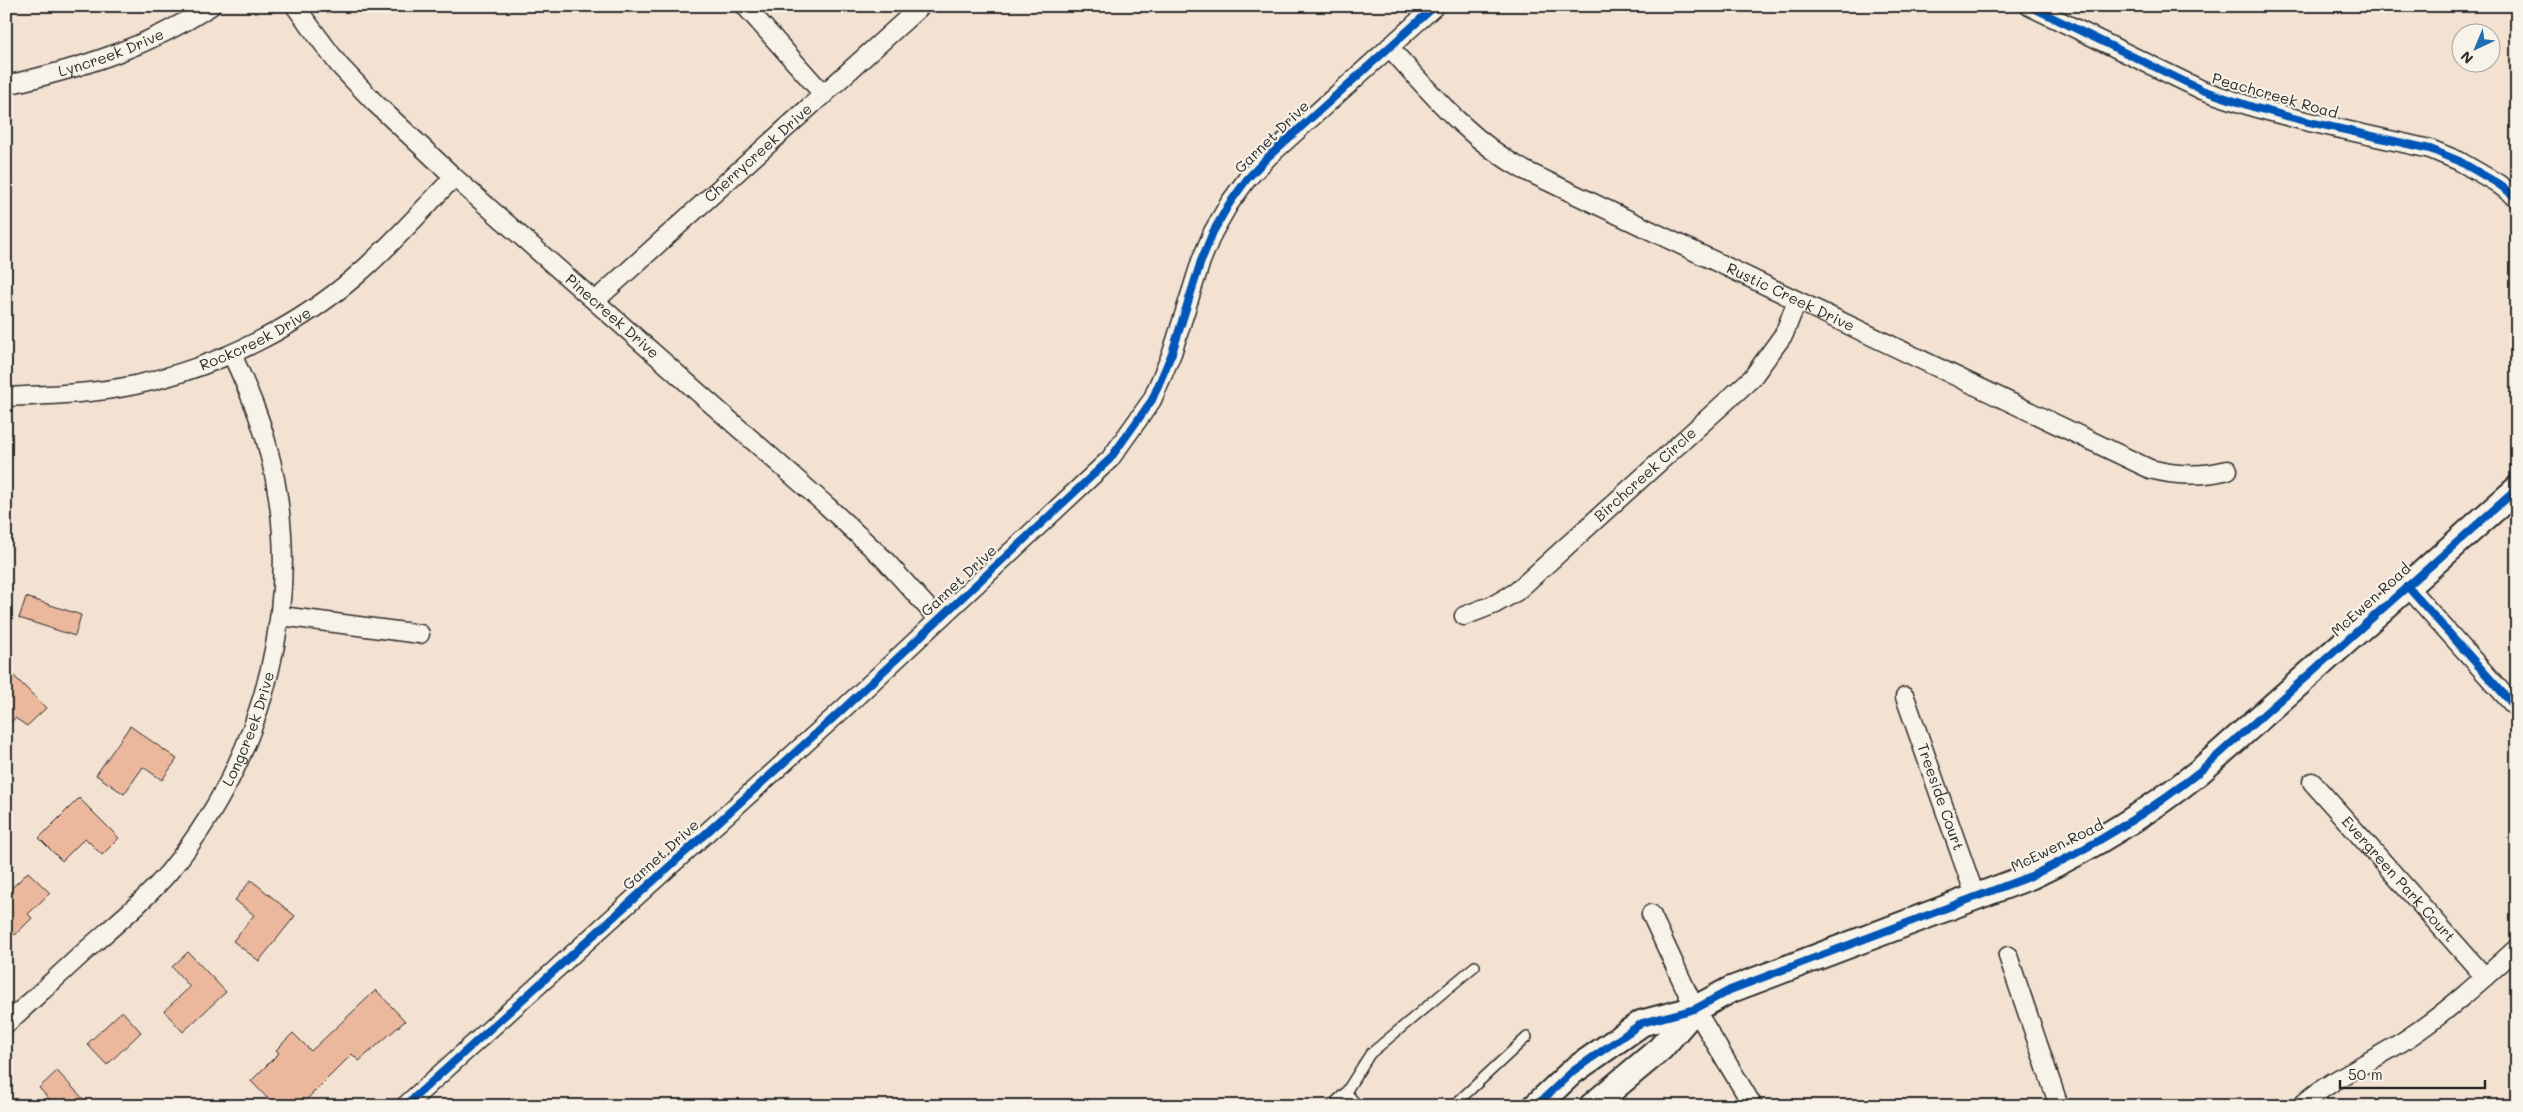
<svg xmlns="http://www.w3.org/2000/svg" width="2523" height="1112" font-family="Mali,sans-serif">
  <rect width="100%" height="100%" fill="#f3e1d2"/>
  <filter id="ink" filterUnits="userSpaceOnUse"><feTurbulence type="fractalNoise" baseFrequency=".02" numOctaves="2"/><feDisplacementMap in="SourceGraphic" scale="10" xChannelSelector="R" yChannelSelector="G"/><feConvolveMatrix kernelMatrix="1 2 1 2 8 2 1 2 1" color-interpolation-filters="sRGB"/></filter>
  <g filter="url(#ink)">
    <g fill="#ebb89d" stroke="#2b2b2b">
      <path d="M26 597 81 615 75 636 19 618Z"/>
      <path d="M6 668 46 708 27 726 15 718 6 728Z"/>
      <path d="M130 726 177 759 162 780 143 767 124 794 96 775Z"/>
      <path d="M79 798 119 838 102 855 85 838 62 861 39 838Z"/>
      <path d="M28 872 50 893 28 914 32 918 15 935 6 926V894Z"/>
      <path d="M251 880 295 916 259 961 233 941 254 915 235 900Z"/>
      <path d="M188 952 226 992 183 1032 164 1011 190 987 172 967Z"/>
      <path d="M376 990 405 1021 359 1061 352 1054 300 1106H275L251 1081 279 1053 276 1050 293 1033 311 1051Z"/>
      <path d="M122 1011 141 1032 107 1065 87 1044Z"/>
      <path d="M57 1071 90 1106H56L39 1088Z"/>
    </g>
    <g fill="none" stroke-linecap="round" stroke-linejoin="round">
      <g stroke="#2b2b2b" stroke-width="12">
        <g id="lane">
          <path d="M1346 1092 1358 1106"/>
          <path d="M1331 1106 1346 1092 1370 1054 1475 966"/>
          <path d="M1453 1106 1527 1037"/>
        </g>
      </g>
      <g stroke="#2b2b2b" stroke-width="21">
        <g id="street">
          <path id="s1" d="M295 6 339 65 374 102 454 177 827 506 884 559 938 619"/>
          <path d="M745 6 824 95"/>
          <path d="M2029 6 2202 90 2253 107 2305 121 2430 149 2459 161 2497 183 2517 198"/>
          <path id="s2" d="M1389 47C1431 93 1469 140 1524 170L2150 469C2177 476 2201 477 2228 470"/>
          <path id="s3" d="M6 85C79 69 148 47 211 6"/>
          <path id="s4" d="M596 300 921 6"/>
          <path id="s5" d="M6 397C49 395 93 394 135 385 220 366 302 326 366 267 397 239 425 207 454 177"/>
          <path d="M2407 586 2517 709"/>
          <path d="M281 616 420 634"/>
          <path id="s6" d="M1464 616 1495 604 1516 592 1752 378 1784 334 1797 301"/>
          <path id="s7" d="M1905 697 1976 898"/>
          <path id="s8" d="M2312 782 2485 977"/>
          <path d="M1651 914 1695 1009 1753 1106"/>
          <path d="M2008 956 2059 1106"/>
          <path id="s9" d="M6 1024C35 998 63 971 92 945 118 922 146 899 169 872 266 754 308 594 267 445 259 413 245 384 232 354"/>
          <path d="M405 1106 842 710 1110 459 1152 400 1172 353 1201 261 1213 232 1229 204 1247 179 1269 156 1435 6"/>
          <path d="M2301 1106C2333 1077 2372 1062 2408 1038 2447 1012 2482 980 2517 948"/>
        </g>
      </g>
      <g stroke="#2b2b2b" stroke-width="29">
        <g id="secondary">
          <path d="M1536 1106 1573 1071 1642 1023 1695 1009 1730 990 2031 876C2093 847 2145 815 2199 772L2517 489"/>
          <path d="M1592 1106 1660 1049 1695 1009"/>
        </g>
      </g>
      <use href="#lane" stroke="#f7f3e8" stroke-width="9"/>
      <use href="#street" stroke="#f7f3e8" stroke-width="18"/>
      <use href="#secondary" stroke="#f7f3e8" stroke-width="25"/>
      <g stroke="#f7f3e8" stroke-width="11">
        <g id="cycleway">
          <path d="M2029 6 2202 90 2253 107 2305 121 2430 149 2459 161 2497 183 2517 198"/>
          <path d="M2407 586 2517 709"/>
          <path d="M405 1106 842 710 1110 459 1152 400 1172 353 1201 261 1213 232 1229 204 1247 179 1269 156 1435 6"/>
          <path d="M1536 1106 1573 1071 1642 1023 1695 1009 1730 990 2031 876C2093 847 2145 815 2199 772L2517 489"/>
        </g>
      </g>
      <use href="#cycleway" stroke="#0057b8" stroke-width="8"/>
    </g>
  </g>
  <g text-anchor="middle" stroke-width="4" stroke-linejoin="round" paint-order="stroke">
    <g font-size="15" fill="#2b2b2b" stroke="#f7f3e8">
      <text dy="5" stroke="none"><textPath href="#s3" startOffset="110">Lyncreek Drive</textPath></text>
      <text transform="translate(2275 96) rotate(16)" y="5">Peachcreek Road</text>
      <text transform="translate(1272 137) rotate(-44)" y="5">Garnet Drive</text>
      <text dy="5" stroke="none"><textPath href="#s4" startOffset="219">Cherrycreek Drive</textPath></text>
      <text dy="5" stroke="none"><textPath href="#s2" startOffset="479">Rustic Creek Drive</textPath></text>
      <text dy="5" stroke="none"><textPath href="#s1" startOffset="445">Pinecreek Drive</textPath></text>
      <text dy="5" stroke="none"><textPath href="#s5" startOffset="259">Rockcreek Drive</textPath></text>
      <text dy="5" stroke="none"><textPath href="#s6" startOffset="232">Birchcreek Circle</textPath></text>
      <text transform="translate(959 581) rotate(-43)" y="5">Garnet Drive</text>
      <text transform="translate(2371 600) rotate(-42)" y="5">McEwen Road</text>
      <text dy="5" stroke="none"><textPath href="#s9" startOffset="388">Longcreek Drive</textPath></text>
      <text dy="5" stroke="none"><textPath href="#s7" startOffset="106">Treeside Court</textPath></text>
      <text transform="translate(2057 846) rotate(-26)" y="5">McEwen Road</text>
      <text transform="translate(661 855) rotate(-42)" y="5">Garnet Drive</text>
      <text dy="5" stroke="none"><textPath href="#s8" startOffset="130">Evergreen Park Court</textPath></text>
    </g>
  </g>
  <rect width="2523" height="1112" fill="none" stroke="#f7f3e8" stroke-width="25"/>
  <rect x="12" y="12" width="2498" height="1087" fill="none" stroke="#2b2b2b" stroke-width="2" filter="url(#ink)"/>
  <g transform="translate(2476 48) rotate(224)"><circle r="24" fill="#f7f3e8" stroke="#a5a39c"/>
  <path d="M0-4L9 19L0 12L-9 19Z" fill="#1f6fb2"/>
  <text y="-8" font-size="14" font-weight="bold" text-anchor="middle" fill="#2b2b2b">N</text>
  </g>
  <path d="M2340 1080v8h145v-8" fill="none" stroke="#2b2b2b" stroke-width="2.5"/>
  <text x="2348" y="1080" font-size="15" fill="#2b2b2b" stroke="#f7f3e8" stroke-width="4" paint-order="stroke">50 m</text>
</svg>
